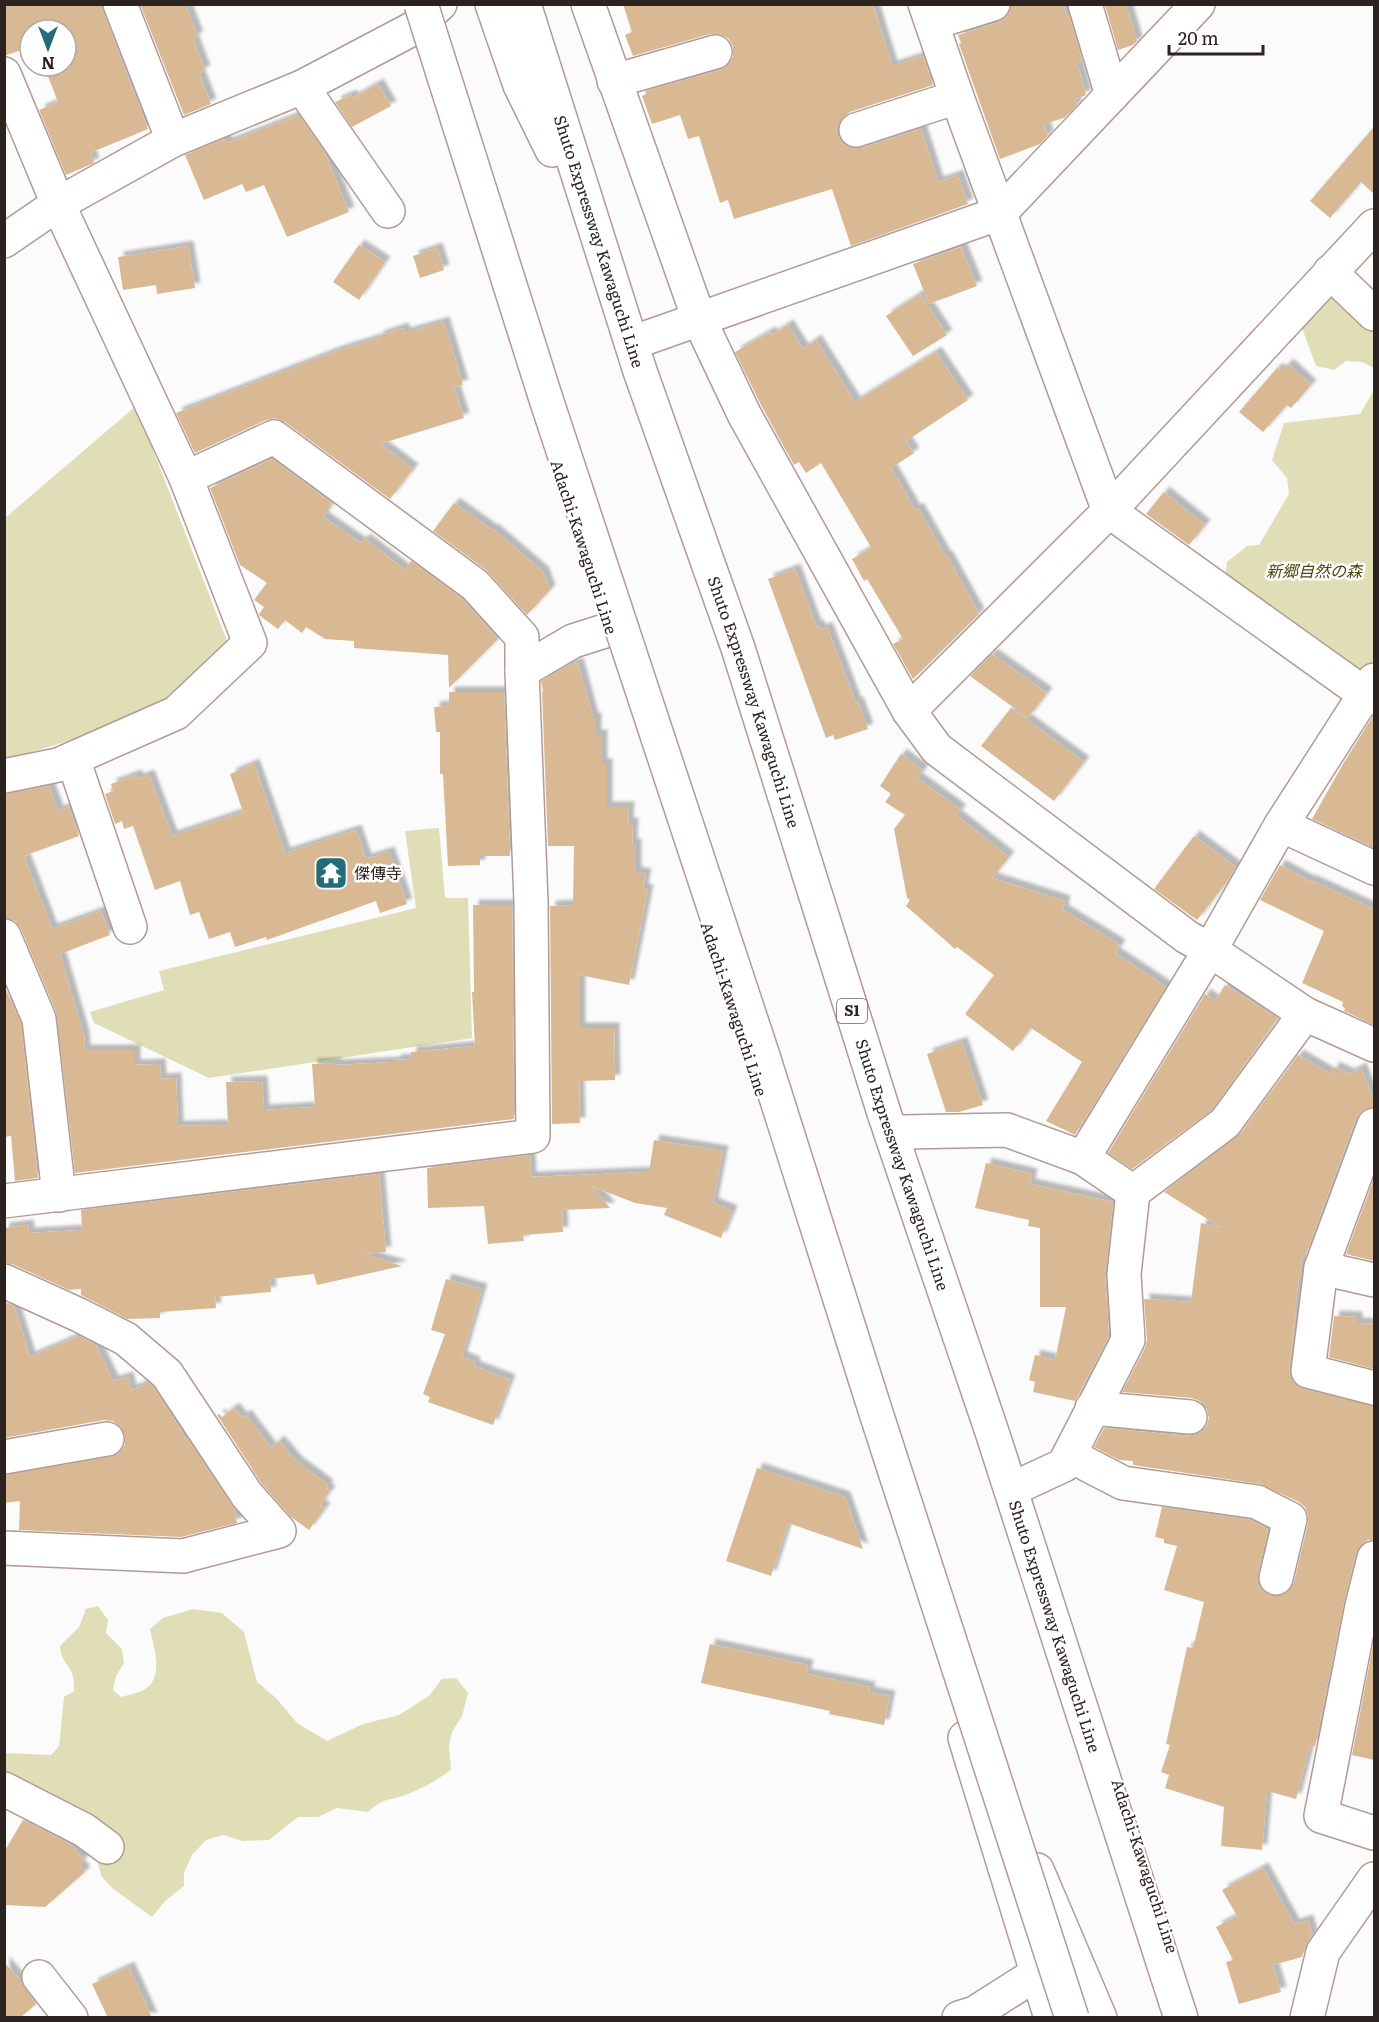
<svg xmlns="http://www.w3.org/2000/svg" width="1379" height="2022" font-family="Literata,'Noto Sans JP',serif">
  <defs>
    <filter id="shadow"><feDropShadow dx="5.5" dy="-5.5" stdDeviation="1.5" flood-color="#0004"/></filter>
  </defs>
  <rect width="100%" height="100%" fill="#fbfbfb"/>
  <g fill="#dfdeb6">
    <path d="M1336 293 1374 321V368L1362 362 1346 361 1334 370 1316 366 1302 328 1311 315Z"/>
    <path d="M1374 390V675L1342 659 1225 578 1227 562 1247 546 1259 545 1289 494 1287 478 1272 460 1284 423 1360 414Z"/>
    <path d="M136 406 229 646 163 709 55 745 5 760V518Z"/>
    <path d="M439 828 445 898H468L472 1038 209 1078 94 1023 90 1012 164 990 159 971 416 908 405 831Z"/>
    <path d="M98 1606 108 1620 106 1633 122 1649 124 1663 116 1676 113 1690 121 1697C128 1695 139 1693 145 1689 164 1677 154 1648 150 1629L163 1618 193 1609 222 1613 244 1632 257 1682 276 1698 297 1723 327 1741 363 1724 399 1715 429 1696 442 1679 456 1678 468 1693 462 1716 452 1732 449 1747 451 1770C437 1780 422 1789 405 1795 387 1801 383 1798 368 1812L337 1808 318 1817H298L269 1840 243 1841 223 1835 206 1840 192 1855 184 1873V1886L165 1901 152 1917 112 1888 102 1877 96 1857 5 1779 4 1753 51 1755 59 1746 64 1697 74 1691C76 1664 61 1667 60 1646L79 1627 86 1609Z"/>
  </g>
  <g fill="#d9b993" filter="url(#shadow)">
    <path d="M4 4H102L103 11 148 129 90 153 94 163 66 175 39 110 58 102 44 66H66V30H30V57L26 59 22 50 4 56Z"/>
    <path d="M140 4H185L198 37 193 39 205 71 199 73 211 104 184 115Z"/>
    <path d="M623 4H873L892 66 923 56 933 85 850 112 842 118 838 126V136L843 144 852 148H861L921 129 938 182 958 175 968 204 851 246 832 189 734 219 728 200 720 203 699 136 688 139 680 115 652 124 642 96 646 94 645 91 721 70 728 65 733 57V46L728 38 719 34H710L633 56 625 35 632 32Z"/>
    <path d="M1011 4H1063L1067 16H1069L1082 60 1077 62 1086 95 1075 99 1077 105 1064 118 1044 124 1048 135 1040 144 1000 159 959 44 961 43 958 35 999 22 1007 16Z"/>
    <path d="M1126 4 1137 41 1133 45 1118 50 1105 5Z"/>
    <path d="M378 84 391 106 352 127 335 102 351 95 353 98Z"/>
    <path d="M299 115 325 153 349 212 287 237 264 185 246 192 242 184 204 200 185 155 225 139 227 143Z"/>
    <path d="M1374 127V194L1361 182 1330 218 1310 201Z"/>
    <path d="M359 245 385 262 359 300 333 282Z"/>
    <path d="M188 246 195 288 157 294 156 285 123 290 118 257Z"/>
    <path d="M961 247 977 286 929 304 913 264Z"/>
    <path d="M437 248 444 270 420 278 413 256Z"/>
    <path d="M920 294 947 335 913 356 886 316Z"/>
    <path d="M444 322 463 385 454 387 464 418 380 444 413 469 390 499 285 422 275 418 266 420 195 453 176 413 337 351 379 338 378 336 403 328 405 333Z"/>
    <path d="M788 325 803 349 816 340 855 402 936 352 968 400 906 441 914 453 891 468 915 510 918 508 946 557 947 556 979 614 913 679 893 644 903 639 867 579 864 581 852 559 871 548 868 542 821 463 806 473 799 462 794 465 761 405 735 352 770 332 772 335Z"/>
    <path d="M1288 364 1311 385 1291 408 1287 405 1263 432 1239 412 1277 368 1281 371Z"/>
    <path d="M272 459 332 503 323 517 361 543 365 539 405 570 411 561 462 599 498 639 449 688 448 655 354 648V641L325 639 306 627 302 633 285 620 278 629 260 616 259 614 264 607 254 600 267 583 240 565 210 488Z"/>
    <path d="M1164 492 1205 525 1189 545 1146 514Z"/>
    <path d="M454 503 492 530 493 529 543 572 550 590 527 615 486 570 433 531Z"/>
    <path d="M795 569 816 626 818 625 821 630 827 627 856 703 858 702 868 729 835 740 833 735 826 738 768 579Z"/>
    <path d="M992 654 1047 693 1028 718 970 676Z"/>
    <path d="M578 663 593 718H596V735H602V764H607V807H629L628 823H633L632 844H636V872L646 874 643 889 648 890 629 985 580 975V1028H614L615 1080 579 1081 580 1123 552 1124 550 906 573 905 574 846H548L542 692H543L541 681 567 666Z"/>
    <path d="M449 692H504L510 856H480V865L448 866 443 774H440V732H436L434 707 449 706Z"/>
    <path d="M1011 708 1084 762 1054 801 981 746Z"/>
    <path d="M1373 716H1374V848L1312 819 1343 764Z"/>
    <path d="M901 754 923 770 917 778 961 810 956 815 1009 857 992 878 1065 901 1063 910 1120 945 1115 953 1166 987 1075 1135 1046 1121 1082 1062 1031 1028 1013 1051 965 1014 994 975 957 947 955 949 906 906 910 900 907 898 894 829 905 815 885 802 891 794 880 786Z"/>
    <path d="M254 764 285 853 356 830 366 859 389 852 407 904 380 913 376 901 267 940 266 937 235 947 230 932 209 939 199 912 190 915 180 881 155 890 133 826 124 829 122 821 115 824 105 794 113 791 111 784 136 775 138 779 149 775 172 836 243 812 230 774Z"/>
    <path d="M49 786 58 811 69 807 79 836 24 856 52 929 101 911 110 935 60 954 84 1036 85 1050H135V1065L160 1064 161 1079 176 1078 178 1126 228 1125 226 1082 262 1081 264 1110 315 1107 312 1064 336 1063V1065L395 1062V1060L411 1059V1052L475 1046 472 992H474L473 905H512L514 1119 75 1173 56 1012 21 929 15 921 4 918V794Z"/>
    <path d="M1194 836 1236 867 1226 883 1197 920 1154 889Z"/>
    <path d="M1280 865 1309 881 1310 880 1374 909V1025L1344 1011 1345 1008 1342 1006 1343 1002 1302 983 1324 931 1260 900Z"/>
    <path d="M4 985 21 1024 38 1178 15 1181 11 1136 4 1137Z"/>
    <path d="M1225 985 1278 1018 1212 1110 1132 1169 1108 1153 1205 994 1215 1001Z"/>
    <path d="M962 1042 983 1105 959 1112H946L927 1054Z"/>
    <path d="M1298 1055 1331 1074 1334 1067 1349 1074 1361 1068 1374 1101V1107L1363 1110 1356 1118 1306 1254 1303 1253 1294 1313H1296L1289 1369 1291 1378 1295 1385 1303 1389 1374 1406V1540H1368L1361 1545 1356 1553 1344 1602 1315 1746 1310 1745 1296 1799 1267 1791 1262 1850 1221 1846 1224 1807 1165 1788 1169 1775 1161 1772 1170 1745 1166 1744 1187 1647 1193 1648 1204 1602 1164 1590 1177 1546 1164 1543V1539L1155 1537 1162 1507 1251 1520 1268 1529 1258 1574V1584L1264 1592 1271 1596H1281L1289 1591 1294 1582 1308 1523V1515L1305 1507 1299 1502 1260 1484 1133 1465V1461L1119 1460 1094 1447 1104 1428 1188 1436 1198 1434 1206 1427 1209 1418 1207 1410 1200 1401 1192 1398 1122 1392 1145 1348 1147 1339 1144 1299 1191 1302 1201 1223 1222 1228 1164 1192 1240 1134Z"/>
    <path d="M654 1140 723 1151 713 1203 732 1211 721 1238 664 1215 667 1208 635 1203 591 1186 610 1208 562 1210 563 1232 523 1235 524 1241 488 1244 484 1206 428 1208 427 1168 530 1155 531 1177 649 1172Z"/>
    <path d="M986 1163 1032 1174 1030 1184 1113 1202 1107 1261 1103 1276H1105L1109 1336 1075 1401 1033 1392 1035 1382 1029 1380 1035 1355 1055 1360 1066 1307H1040V1228L1028 1226 1029 1220 975 1208Z"/>
    <path d="M379 1174 386 1252 363 1254 402 1266 317 1285 314 1274 270 1279 271 1292 215 1297 216 1308 160 1312V1318L127 1319 81 1295V1289L69 1290 12 1264 4 1263V1228L28 1225 29 1233 82 1230 81 1210Z"/>
    <path d="M1374 1178V1261L1346 1254Z"/>
    <path d="M446 1279 482 1289 462 1357 475 1362 474 1366 510 1380 493 1425 428 1402 430 1397 423 1394 445 1334 431 1330Z"/>
    <path d="M4 1302 14 1306 30 1357 79 1336 96 1345 113 1381 128 1377 131 1390 149 1383 153 1387 182 1431 185 1439 187 1438 235 1510 237 1523 181 1537 19 1530 20 1501 4 1503V1475L110 1457 119 1453 125 1445V1436L121 1427 113 1421 104 1420 4 1438Z"/>
    <path d="M1334 1316 1357 1317V1323L1374 1324V1369L1329 1357Z"/>
    <path d="M234 1408 242 1418 246 1415 271 1448 279 1441 297 1462 328 1485 326 1488 330 1491 320 1505 325 1508 309 1530 291 1517 262 1484 217 1415 219 1414 222 1417Z"/>
    <path d="M757 1468 845 1497 863 1549 788 1523 771 1576 726 1561Z"/>
    <path d="M1374 1640V1760L1352 1755Z"/>
    <path d="M710 1644 808 1665 806 1674 870 1687 869 1692 890 1696 884 1725 829 1714 830 1711 701 1683Z"/>
    <path d="M23 1820 70 1844 84 1860 79 1864 85 1872 45 1907 4 1905V1852Z"/>
    <path d="M1263 1868 1294 1924 1308 1920 1312 1935 1305 1947 1302 1957 1273 1965 1281 1992 1239 2004 1226 1962 1233 1960 1216 1927 1237 1916 1222 1890Z"/>
    <path d="M4 1962 21 1981 36 2004 20 2018H4Z"/>
    <path d="M129 1967 152 2018H108L92 1984Z"/>
  </g>
  <g fill="none" stroke-linecap="round" stroke-linejoin="round">
    <g stroke="#b49a92" stroke-width="36">
      <g id="minor">
        <path d="M120 4 173 140"/>
        <path d="M588 4 699 319 744 414 909 711 937 749 1187 937 1210 950 1305 1014 1374 1045"/>
        <path d="M925 4 957 97 1109 511 1366 695 1374 698"/>
        <path d="M1085 4 1112 95"/>
        <path d="M932 23 993 4"/>
        <path d="M4 74 58 204 186 478 250 643 176 713 58 765 4 776"/>
        <path d="M614 81 715 52"/>
        <path d="M302 87 388 211"/>
        <path d="M856 130 957 97"/>
        <path d="M4 241 58 204 173 140 302 87 414 28 440 4"/>
        <path d="M1330 272 1374 314"/>
        <path d="M643 339 1000 213 1198 4"/>
        <path d="M186 478 274 437 475 585 522 637V671L573 641 611 629"/>
        <path d="M909 711 1109 511 1374 226"/>
        <path d="M73 759 130 927"/>
        <path d="M1281 825 1374 868"/>
        <path d="M4 936 39 1019 59 1195"/>
        <path d="M1374 1125 1321 1268 1308 1371 1374 1388"/>
        <path d="M903 1132 1007 1130 1083 1158 1133 1192"/>
        <path d="M1083 1158 1210 950 1281 825 1374 680"/>
        <path d="M4 1201 533 1136 531 902 522 671"/>
        <path d="M1321 1268 1374 1280"/>
        <path d="M4 1281 79 1315 126 1339 167 1374 247 1495 279 1531 183 1556 4 1548"/>
        <path d="M1092 1408 1190 1417"/>
        <path d="M1069 1455 1123 1483 1257 1502 1290 1519 1276 1578"/>
        <path d="M4 1457 107 1439"/>
        <path d="M1023 1484 1064 1465 1128 1340 1124 1274 1133 1192 1225 1123 1305 1014"/>
        <path d="M1374 1558 1362 1606 1321 1816 1374 1833"/>
        <path d="M4 1789 84 1830 107 1847"/>
        <path d="M39 1977 71 2018"/>
        <path d="M959 2018 975 2013 1036 1974"/>
        <path d="M1307 2018 1323 1952 1374 1879"/>
      </g>
    </g>
    <g stroke="#b49a92" stroke-width="36">
      <path id="major" d="M965 1738 1051 2018"/>
    </g>
    <g stroke="#b49a92" stroke-width="36">
      <g id="highway">
        <path d="M492 4 520 85 552 150"/>
        <path id="s1" d="M524 4 640 371 738 648 885 1116 992 1432 1181 2018"/>
        <path d="M1037 1870 1100 2018"/>
      </g>
    </g>
    <use href="#minor" stroke="#fff" stroke-width="33"/>
    <use href="#major" stroke="#fff" stroke-width="33"/>
    <use href="#highway" stroke="#fff" stroke-width="33"/>
    <g stroke="#b49a92" stroke-width="36" stroke-linecap="butt">
      <path id="highway-bridge" d="M421 4 546 399 762 1053 877 1416 1072 2018"/>
    </g>
    <use href="#highway-bridge" stroke="#fff" stroke-width="33"/>
  </g>
  <defs>
    <g id="temple-square" transform="scale(1.725)"><rect x="-9" y="-9" width="18" height="18" rx="4" fill="#236c78" stroke="#fff"/><path d="M0-6L5-2H3V0L6.5 2.5H4V6H1.5V3h-3V6H-4V2.5H-6.5L-3 0V-2H-5Z" fill="#fff"/></g>
  </defs>
  <g fill-rule="evenodd">
    <use href="#temple-square" x="331" y="873"/>
  </g>
  <g text-anchor="middle" stroke-width="5" stroke-linejoin="round" paint-order="stroke">
    <rect fill="#fff" stroke="#6b6462" stroke-width="1.5" x="837" y="999" width="30" height="24" rx="4.5"/>
    <g font-size="15" font-weight="bold" fill="#2c221f">
      <text x="852" y="1016">S1</text>
    </g>
    <g font-size="16" fill="#2c221f" stroke="#fff">
      <text dy="6" stroke="none"><textPath href="#s1" startOffset="249">Shuto Expressway Kawaguchi Line</textPath></text>
      <text transform="translate(584 547) rotate(72)" y="6">Adachi-Kawaguchi Line</text>
      <text dy="6" stroke="none"><textPath href="#s1" startOffset="735">Shuto Expressway Kawaguchi Line</textPath></text>
      <text transform="translate(734 1009) rotate(72)" y="6">Adachi-Kawaguchi Line</text>
      <text dy="6" stroke="none"><textPath href="#s1" startOffset="1221">Shuto Expressway Kawaguchi Line</textPath></text>
      <text dy="6" stroke="none"><textPath href="#s1" startOffset="1707">Shuto Expressway Kawaguchi Line</textPath></text>
      <text transform="translate(1145 1866) rotate(72)" y="6">Adachi-Kawaguchi Line</text>
    </g>
    <g font-size="16" font-style="italic" fill="#4c4810" stroke="#fff">
      <text x="1314" y="577">新郷自然の森</text>
    </g>
    <g font-size="16" fill="#2c221f" stroke="#fff" text-anchor="start">
      <text x="354" y="879">傑傳寺</text>
    </g>
  </g>
  <rect width="1379" height="2022" fill="none" stroke="#2c221f" stroke-width="12"/>
  <g transform="translate(48 48) rotate(180)"><circle r="28" fill="#ffffff" stroke="#aba7a5" stroke-width="1.5"/>
  <path d="M0-4.5L10 22L0 15L-10 22Z" fill="#236c78"/>
  <text y="-9" font-size="16" font-weight="bold" text-anchor="middle" fill="#2c221f">N</text>
  </g>
  <path d="M1169 45v9h94v-9" fill="none" stroke="#2c221f" stroke-width="3"/>
  <text x="1178" y="45" font-size="18" fill="#2c221f" stroke="#ffffff" stroke-width="4.5" paint-order="stroke">20 m</text>
</svg>
